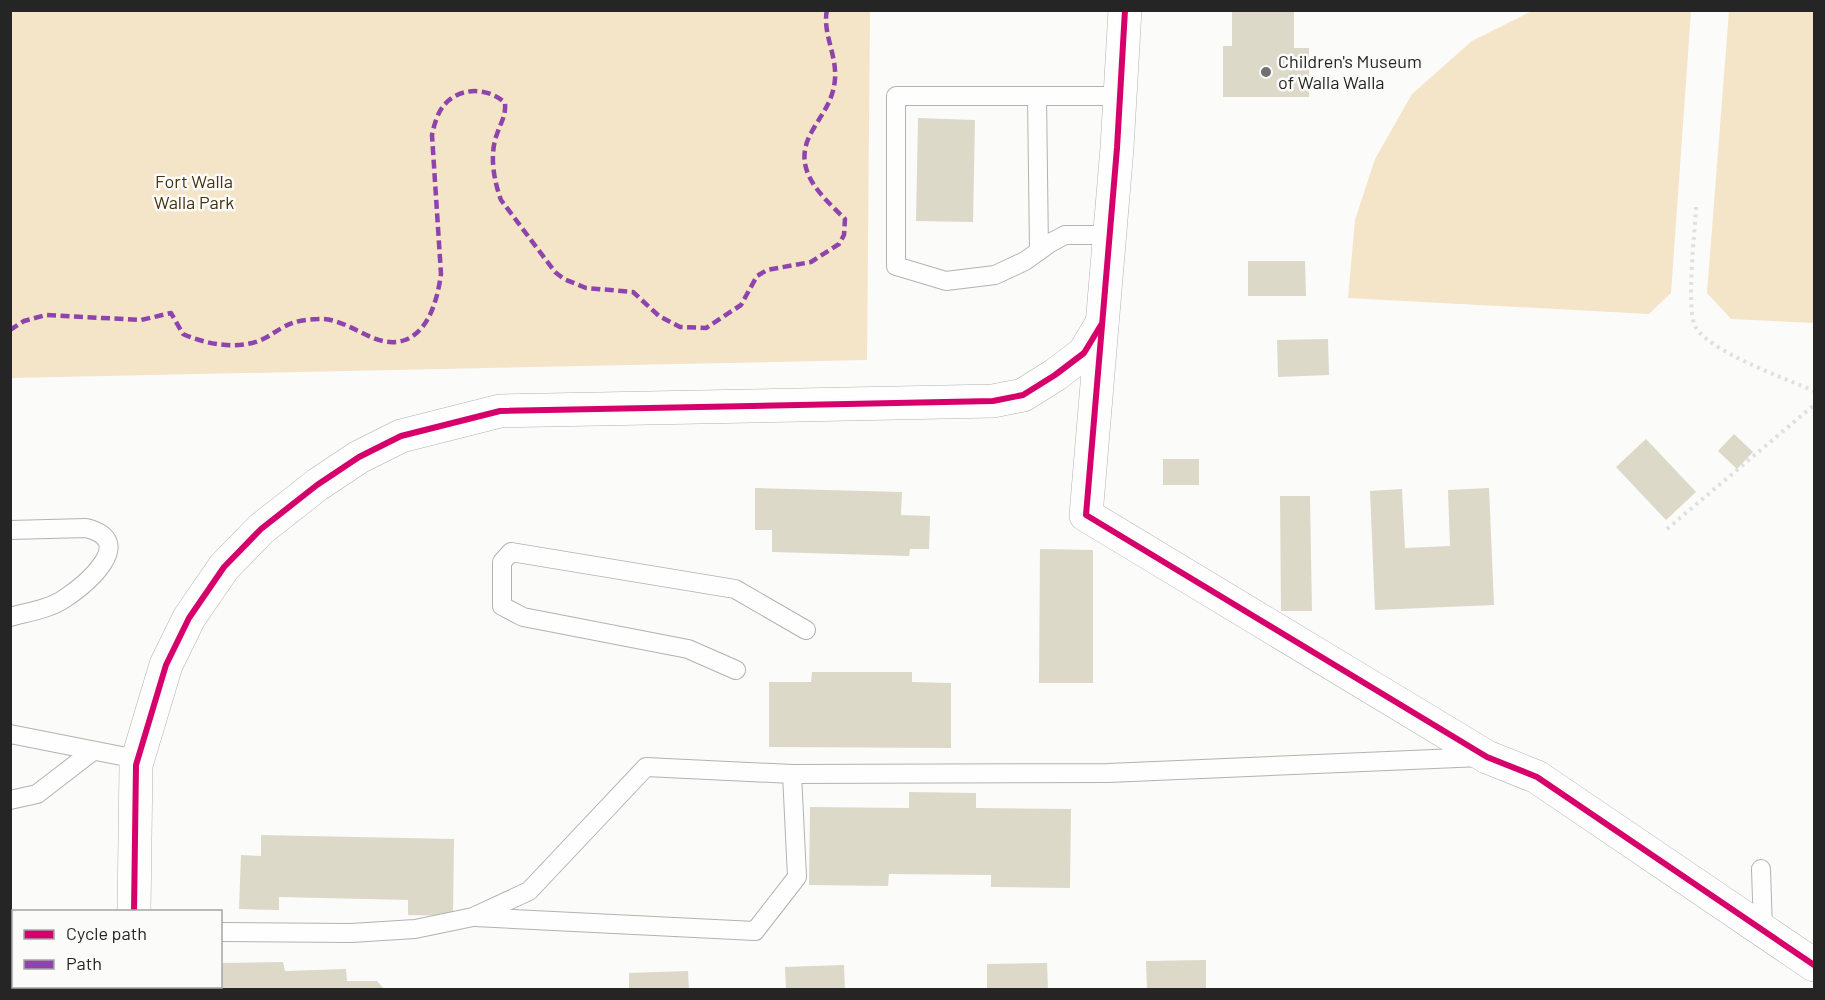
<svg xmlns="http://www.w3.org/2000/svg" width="1825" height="1000" font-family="Barlow,sans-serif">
  <rect width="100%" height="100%" fill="#fbfbfa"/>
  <g fill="#f4e4c8">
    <path d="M10 11H870L867 360 11 378Z"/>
    <path d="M1532 11H1691L1671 293 1649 314 1348 298 1355 220 1375 159 1412 94 1472 41Z"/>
    <path d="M1729 11H1814V323L1731 319 1707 293Z"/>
  </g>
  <g fill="#dcd9c8">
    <path d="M1232 10H1294V48H1309V97H1223V46H1232Z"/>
    <path d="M918 118 975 120 973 222 916 221Z"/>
    <path d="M1248 261H1305L1306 296H1248Z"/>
    <path d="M1328 339 1329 375 1278 377 1277 340Z"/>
    <path d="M1734 434 1753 452 1737 469 1718 451Z"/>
    <path d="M1646 439 1696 492 1666 520 1616 467Z"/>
    <rect x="1163" y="459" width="36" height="26"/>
    <path d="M755 488 902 492 901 515 930 516 929 549H910L909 556 772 552V530H755Z"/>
    <path d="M1489 488 1494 605 1375 610 1370 491 1402 489 1405 548 1450 546 1448 490Z"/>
    <path d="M1280 496H1310L1312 611H1281Z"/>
    <path d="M1040 549 1093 550V683H1039Z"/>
    <path d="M812 672H912V682L951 683V748L769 747V682H811Z"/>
    <path d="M909 792 976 793V808L1071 809 1070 888 991 887V875L889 874 888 886 809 885 810 807 909 808Z"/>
    <path d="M261 835 454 839 453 916 408 915V900L279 897V910L239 909 241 855 261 856Z"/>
    <path d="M1206 960V990H1147L1146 961Z"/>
    <path d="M283 962 285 971 346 969 347 981H377L385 990H191V986H220V963Z"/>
    <path d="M1047 963 1048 990H987V964Z"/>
    <path d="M844 965 845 990H786L785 967Z"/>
    <path d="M688 971 689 990H629V973Z"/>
  </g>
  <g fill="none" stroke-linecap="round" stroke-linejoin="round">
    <g stroke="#b2b2b1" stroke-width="20">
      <g id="service">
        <path d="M1037 96 1039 251"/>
        <path d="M1110 235H1065L1050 243 1025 261 995 275 946 281 896 266V96H1120"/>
        <path d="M10 530 86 528C139 541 85 585 64 599 49 609 28 612 10 617"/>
        <path d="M736 670 688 649 523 617 502 606V562L511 552 735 589 806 630"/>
        <path d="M10 734 137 759"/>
        <path d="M10 800 37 794 93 751"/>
        <path d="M1761 869 1763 930"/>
        <path d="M475 917 755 931 797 877 792 774"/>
        <path d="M220 932 351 933 415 929 473 917 529 891 646 767 792 774 1108 773 1481 757"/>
        <path d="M48 986 49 990"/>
      </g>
    </g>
    <g stroke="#b2b2b1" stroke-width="34">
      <g id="minor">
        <path d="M1125 10 1117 148 1086 515 1487 757 1537 777 1814 965"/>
        <path d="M134 912 136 765 166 665 189 618 224 567 261 529 317 485 359 457 401 436 500 411 993 401 1023 395 1055 375 1084 353 1102 323"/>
        <path d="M10 935H14"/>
      </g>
    </g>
    <g stroke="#e0e0e0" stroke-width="4" stroke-dasharray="3 4.5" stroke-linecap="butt">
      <path d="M1696 207C1695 232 1686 307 1695 326 1707 351 1787 379 1814 391"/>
      <path d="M1667 529 1814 405"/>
    </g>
    <use href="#service" stroke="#fefefe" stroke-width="18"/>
    <use href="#minor" stroke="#fefefe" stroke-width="33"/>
    <path stroke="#8e44ad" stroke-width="4.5" stroke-dasharray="9 4.5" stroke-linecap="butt" d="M10 330 24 321 46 315 141 320 171 313 183 334C207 345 243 351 267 337 288 324 293 320 318 319 349 317 375 351 405 340 430 331 438 296 441 274L432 135C434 125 438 111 445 104 461 86 490 88 505 103 506 116 501 122 497 134 489 155 494 181 501 200L555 272 564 279 586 288 633 292 659 316 680 327 706 328 741 305 757 276 767 270 811 262 839 244 844 235 845 219C821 195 791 170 811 133 822 113 833 102 835 79 837 55 822 32 827 10"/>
    <g stroke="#fbfcf9" stroke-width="10">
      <g id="cycleway">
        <path d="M1125 10 1117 148 1086 515 1487 757 1537 777 1814 965"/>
        <path d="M134 912 136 765 166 665 189 618 224 567 261 529 317 485 359 457 401 436 500 411 993 401 1023 395 1055 375 1084 353 1101 325"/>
      </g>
    </g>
    <use href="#cycleway" stroke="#d6006c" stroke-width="6"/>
  </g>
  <circle fill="#6f706f" stroke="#fbfcf9" stroke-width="2" cx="1266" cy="72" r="6"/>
  <g text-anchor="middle" stroke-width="5" stroke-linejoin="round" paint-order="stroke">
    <g font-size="18" fill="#242524" stroke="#fbfcf9" text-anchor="start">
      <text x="1278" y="68">Children's Museum<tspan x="1278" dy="21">of Walla Walla</tspan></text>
    </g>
    <g font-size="18" fill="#443210" stroke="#fbfcf9">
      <text x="194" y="188">Fort Walla<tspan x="194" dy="21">Walla Park</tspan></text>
    </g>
  </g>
  <rect width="1825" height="1000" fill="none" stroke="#242524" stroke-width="24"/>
  <rect x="12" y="910" width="210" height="78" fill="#fbfcf9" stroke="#a5a6a4" stroke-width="1.5"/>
  <rect x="24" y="930" width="30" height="9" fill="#d6006c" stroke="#a5a6a4" stroke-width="1.5"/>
  <text x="66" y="940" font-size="18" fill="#242524">Cycle path</text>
  <rect x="24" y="960" width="30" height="9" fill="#8e44ad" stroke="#a5a6a4" stroke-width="1.5"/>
  <text x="66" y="970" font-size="18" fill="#242524">Path</text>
</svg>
